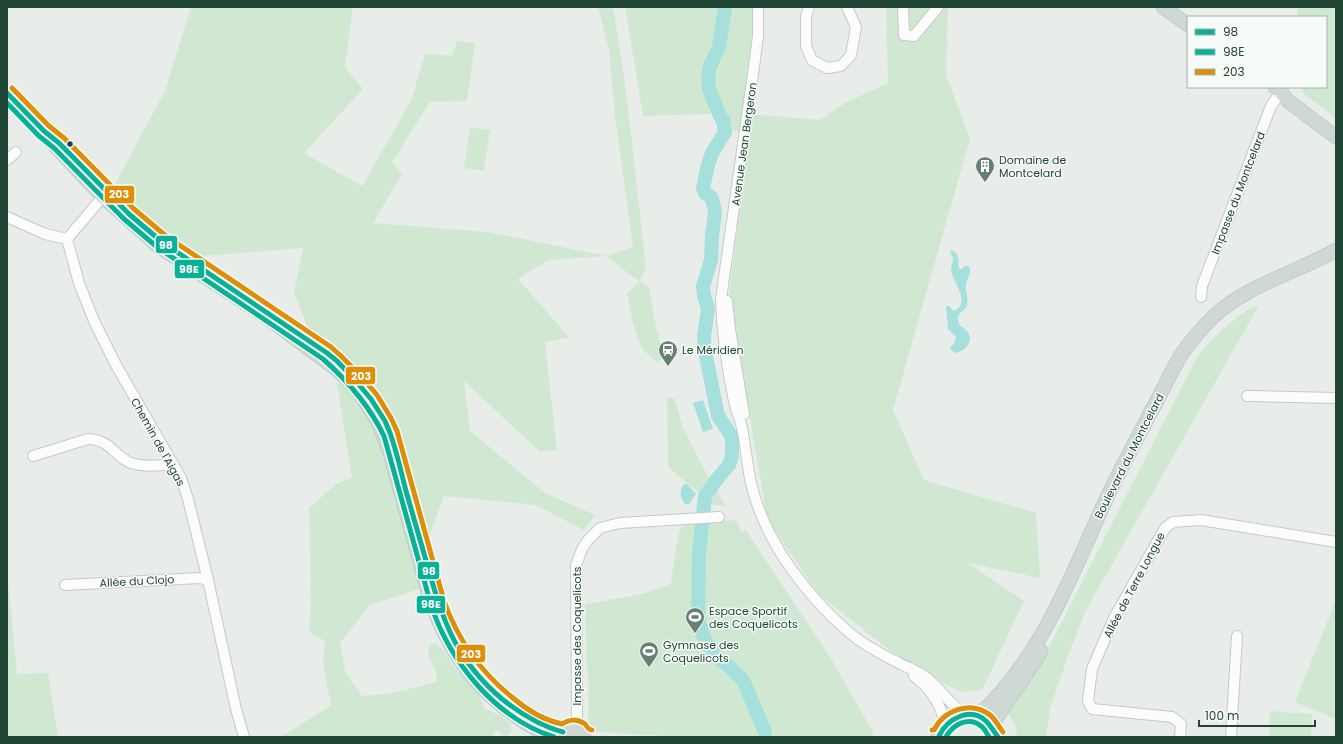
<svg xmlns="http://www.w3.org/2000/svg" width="1343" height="744" font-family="Poppins,sans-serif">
  <rect width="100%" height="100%" fill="#e8edea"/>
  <g fill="#d0e8d2">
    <path d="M191 7H353L345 67 363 89 304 153 362 186 411 101 425 54 452 56 457 41 475 43 467 101 430 102 392 162 402 174 373 223 488 232 606 256 551 260 545 262 518 279 569 337 545 342 557 450 540 452 464 381 470 431 545 493 595 515 584 530 535 505 444 496 428 539 395 430 355 379 314 344 294 292 303 248 203 256 174 244 114 186 165 91Z"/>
    <path d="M598 7H612L614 14C629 98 636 183 646 267L640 282 649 287 656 328 665 358 657 362 642 349 633 324 627 293 640 282 606 256 633 247 615 117 609 51Z"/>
    <path d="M625 7H752L758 36 745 132 729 130 725 115 709 114 643 116Z"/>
    <path d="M886 7H948L946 75 970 139 893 410 924 480 1036 513 1040 578 968 563 1024 601 982 690 963 692 947 685 892 652 819 595 767 519 729 294 752 115H763L820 120 845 103 888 83Z"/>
    <path d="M1297 7H1336V118L1303 93 1302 87H1326V17H1298Z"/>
    <path d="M470 127 490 130 484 171 464 168Z"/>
    <path d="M1259 305 1085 612 1066 662 1050 709 1046 737H1017L1016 727 1008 713 1049 647 1198 355C1214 338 1237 312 1259 305Z"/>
    <path d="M337 383 358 390 375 430 423 588 370 605 340 643 345 671 362 696 393 693 437 682 436 672 428 653 429 646 435 643 443 650 455 668 472 685 480 697 484 708 503 717 511 725V733L505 737 496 730 493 734 494 737H281L331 705 323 664 325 641 309 632 311 599 309 508 336 484 352 478Z"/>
    <path d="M667 398 675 399 683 428 704 469 726 506 713 505 668 467Z"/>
    <path d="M737 520 742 533 745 529 830 657 874 734 871 736 678 737 597 732 588 723 589 680 587 671 585 604 643 594 671 584C672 576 678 530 681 527 682 526 685 525 687 524Z"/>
    <path d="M7 571 17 674 48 673 58 737H7Z"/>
    <path d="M1336 600V719L1295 702Z"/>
    <path d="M1270 711 1312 714 1311 737H1269Z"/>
  </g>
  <g fill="#a5e0dd">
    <path d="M952 250C960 254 958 261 959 269H962L964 266H967L970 268C971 274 967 278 966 284 965 291 969 299 967 306 961 315 955 312 960 326 977 334 970 350 955 353L951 350 950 347 954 344 956 337 948 329 946 306H949L953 310 955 311C971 301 953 283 951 270 951 266 953 262 953 258L950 252Z"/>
    <path d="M703 400 713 429 703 432 693 403Z"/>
    <path d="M685 484H687L696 494 689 504H685C680 497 679 493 683 485Z"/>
  </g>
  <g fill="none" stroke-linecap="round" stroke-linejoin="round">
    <path stroke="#a5e0dd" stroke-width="14" d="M725 7 719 47 710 66 708 76 709 89 720 116 723 120 725 132 712 153 708 165 703 188 705 193 712 198 715 212 712 236 711 260 703 286 704 295 708 309 704 336 705 351 718 416 730 434 732 438V456L729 465 717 479 705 496 699 552 698 619 705 640 716 657 725 663 743 680 765 732"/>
    <g stroke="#c4cac7" stroke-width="12">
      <g id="minor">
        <path d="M758 7V36L754 67 721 299C722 333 727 368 734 401 736 410 740 419 742 428 746 447 747 468 752 487 766 543 807 597 851 634 864 645 881 654 897 662 906 667 915 670 924 676 940 687 949 705 966 715"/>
        <path d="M809 7 806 17V46L812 60 827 68 841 66 851 55 856 27 847 7"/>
        <path d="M903 7 904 35 914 36 938 7"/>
        <path d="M7 160 16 152"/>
        <path d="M107 192 67 239 79 283 94 321 116 365 181 478 188 499 208 580 236 709 244 737"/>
        <path d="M7 217 45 234 67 239"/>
        <path d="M1201 297 1202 286 1271 106 1281 92"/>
        <path d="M727 301 730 329 744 414"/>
        <path d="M1247 396 1336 398"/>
        <path d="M33 456 88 439C112 440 113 456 131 463 144 467 159 466 172 464"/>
        <path d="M65 585 200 578 208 580"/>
        <path d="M914 676C929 687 944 707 944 726"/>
        <path d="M575 727 577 716 576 565 582 549 588 540 600 528 620 523 719 517"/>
        <path d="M1180 737 1181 724 1172 717 1092 709 1088 701 1092 669 1114 618 1165 528 1173 522 1201 520 1336 542"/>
        <path d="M1231 737 1237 636"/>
      </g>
    </g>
    <g stroke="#c2ccc7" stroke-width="15">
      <g id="major">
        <path d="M1163 7 1188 25"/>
        <path d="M1275 87 1281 92 1288 101 1336 137"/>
        <path d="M7 93 44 131 56 147 103 197 158 246 262 314 336 369 358 390 379 424 390 453 430 599C453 664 489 706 551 737"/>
        <path d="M977 716C1039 662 1070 579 1103 506 1118 473 1136 440 1153 408 1163 390 1172 369 1183 352 1190 342 1205 325 1213 317 1247 285 1296 273 1336 250"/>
        <path d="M543 726 552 730 563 732"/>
        <path d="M991 726 1035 661 1041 651"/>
        <path d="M562 737 565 730 572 727 580 729 584 737"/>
        <path d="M938 737C948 707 987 708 997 737"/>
      </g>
    </g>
    <use href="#minor" stroke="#fcfcfc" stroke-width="10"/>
    <use href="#major" stroke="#ced8d4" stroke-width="13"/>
    <g stroke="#f7fbf8" stroke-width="8">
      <g id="bus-1">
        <path d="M7 93 44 131 59 143 129 214 162 242 327 353 337 361 355 380 371 399 385 421 390 433C397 452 401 472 406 491 413 516 420 540 427 564 443 621 455 659 502 699 521 714 540 726 563 732"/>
        <path d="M939 736C947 719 970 706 986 721 991 726 994 732 998 737"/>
      </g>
    </g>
    <g stroke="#f7fbf8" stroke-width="8">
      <g id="bus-2">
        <path d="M7 103 39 136 54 148 124 219 157 247 323 359C348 381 369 405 384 436L431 605C450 662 495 718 554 737"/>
        <path d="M946 737C953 724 969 716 981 726 985 729 987 734 989 737"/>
      </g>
    </g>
    <g stroke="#f7fbf8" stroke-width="8">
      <g id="bus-3">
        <path d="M12 88 49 126 64 138 134 209 166 236 331 347 341 356 360 375 377 395 391 418 397 431 444 601C458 640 480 672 513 698 527 710 543 720 562 724 568 720 577 718 585 724 588 727 587 729 592 730"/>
        <path d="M932 730H934C944 710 971 700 990 715 996 720 999 727 1003 732"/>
      </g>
    </g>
    <use href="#bus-1" stroke="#09b197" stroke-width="5"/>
    <use href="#bus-2" stroke="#09b197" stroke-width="5"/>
    <use href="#bus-3" stroke="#de8e08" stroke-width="5"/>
  </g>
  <defs>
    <g id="building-pin" transform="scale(1)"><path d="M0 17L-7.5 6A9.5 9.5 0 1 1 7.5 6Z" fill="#678074" stroke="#f7fbf8"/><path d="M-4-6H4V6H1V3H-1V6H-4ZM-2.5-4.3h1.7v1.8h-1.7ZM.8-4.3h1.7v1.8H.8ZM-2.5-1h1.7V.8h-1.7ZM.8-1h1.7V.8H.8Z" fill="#fff"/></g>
    <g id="station-pin" transform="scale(1)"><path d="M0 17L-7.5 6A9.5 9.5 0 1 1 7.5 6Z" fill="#678074" stroke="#f7fbf8"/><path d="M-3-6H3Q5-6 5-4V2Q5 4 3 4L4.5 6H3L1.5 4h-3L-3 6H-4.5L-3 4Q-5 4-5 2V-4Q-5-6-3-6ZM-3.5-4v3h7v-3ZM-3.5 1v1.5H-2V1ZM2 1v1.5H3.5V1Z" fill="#fff"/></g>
    <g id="stadium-pin" transform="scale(1)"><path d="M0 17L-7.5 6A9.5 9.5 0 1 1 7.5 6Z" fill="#678074" stroke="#f7fbf8"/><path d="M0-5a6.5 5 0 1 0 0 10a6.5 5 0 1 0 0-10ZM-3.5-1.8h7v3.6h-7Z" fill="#fff"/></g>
  </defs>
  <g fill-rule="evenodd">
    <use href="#building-pin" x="985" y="166"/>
    <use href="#station-pin" x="668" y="350"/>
    <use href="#stadium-pin" x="695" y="617"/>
    <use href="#stadium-pin" x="649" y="651"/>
  </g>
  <circle fill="#214534" stroke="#f7fbf8" stroke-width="1.5" cx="70" cy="144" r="3.5"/>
  <g text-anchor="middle" stroke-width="3" stroke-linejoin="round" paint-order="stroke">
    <g font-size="11" fill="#214534" stroke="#f7fbf8">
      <text transform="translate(744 144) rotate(-82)" y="4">Avenue Jean Bergeron</text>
      <text transform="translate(1238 193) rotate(-69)" y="4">Impasse du Montcelard</text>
      <text transform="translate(158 442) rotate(61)" y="4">Chemin de l'Aigas</text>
      <text transform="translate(1129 456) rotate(-63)" y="4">Boulevard du Montcelard</text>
      <text transform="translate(137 581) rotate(-3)" y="4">Allée du Clojo</text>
      <text transform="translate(1134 585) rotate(-62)" y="4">Allée de Terre Longue</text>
      <text transform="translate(577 636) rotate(-90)" y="4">Impasse des Coquelicots</text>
    </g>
    <g font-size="11" fill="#214534" stroke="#f7fbf8" text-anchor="start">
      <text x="999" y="164">Domaine de<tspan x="999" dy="13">Montcelard</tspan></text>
      <text x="682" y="354">Le Méridien</text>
      <text x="709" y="615">Espace Sportif<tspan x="709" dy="13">des Coquelicots</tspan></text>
      <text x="663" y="649">Gymnase des<tspan x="663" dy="13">Coquelicots</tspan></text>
    </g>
  </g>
  <g stroke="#f7fbf8" stroke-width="1.5">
    <rect x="104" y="185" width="31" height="19" rx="4" fill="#de8e08"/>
    <rect x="155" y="235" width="23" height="19" rx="4" fill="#09b197"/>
    <rect x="174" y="259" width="31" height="20" rx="4" fill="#09b197"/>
    <rect x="345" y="366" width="31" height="19" rx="4" fill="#de8e08"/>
    <rect x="417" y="561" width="23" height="19" rx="4" fill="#09b197"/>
    <rect x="416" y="595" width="30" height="19" rx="4" fill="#09b197"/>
    <rect x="456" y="644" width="30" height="19" rx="4" fill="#de8e08"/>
  </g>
  <g font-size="11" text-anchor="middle" font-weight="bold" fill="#fff">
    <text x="119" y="198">203</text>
    <text x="166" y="249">98</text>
    <text x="189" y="273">98E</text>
    <text x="361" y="380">203</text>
    <text x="429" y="575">98</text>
    <text x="431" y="608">98E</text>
    <text x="471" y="658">203</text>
  </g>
  <rect width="1343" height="744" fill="none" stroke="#214534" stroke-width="16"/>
  <rect x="1187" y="16" width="140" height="72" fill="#f7fbf8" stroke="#a1b2aa"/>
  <rect x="1195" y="29" width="20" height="6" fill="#09b197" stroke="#a1b2aa"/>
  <text x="1223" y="36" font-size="12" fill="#214534">98</text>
  <rect x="1195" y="49" width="20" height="6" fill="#09b197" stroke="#a1b2aa"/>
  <text x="1223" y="56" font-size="12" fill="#214534">98E</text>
  <rect x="1195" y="69" width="20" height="6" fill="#de8e08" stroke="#a1b2aa"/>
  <text x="1223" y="76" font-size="12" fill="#214534">203</text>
  <path d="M1199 720v6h116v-6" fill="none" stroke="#214534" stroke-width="2"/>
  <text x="1205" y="720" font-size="12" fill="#214534" stroke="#f7fbf8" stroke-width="3" paint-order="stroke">100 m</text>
</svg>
